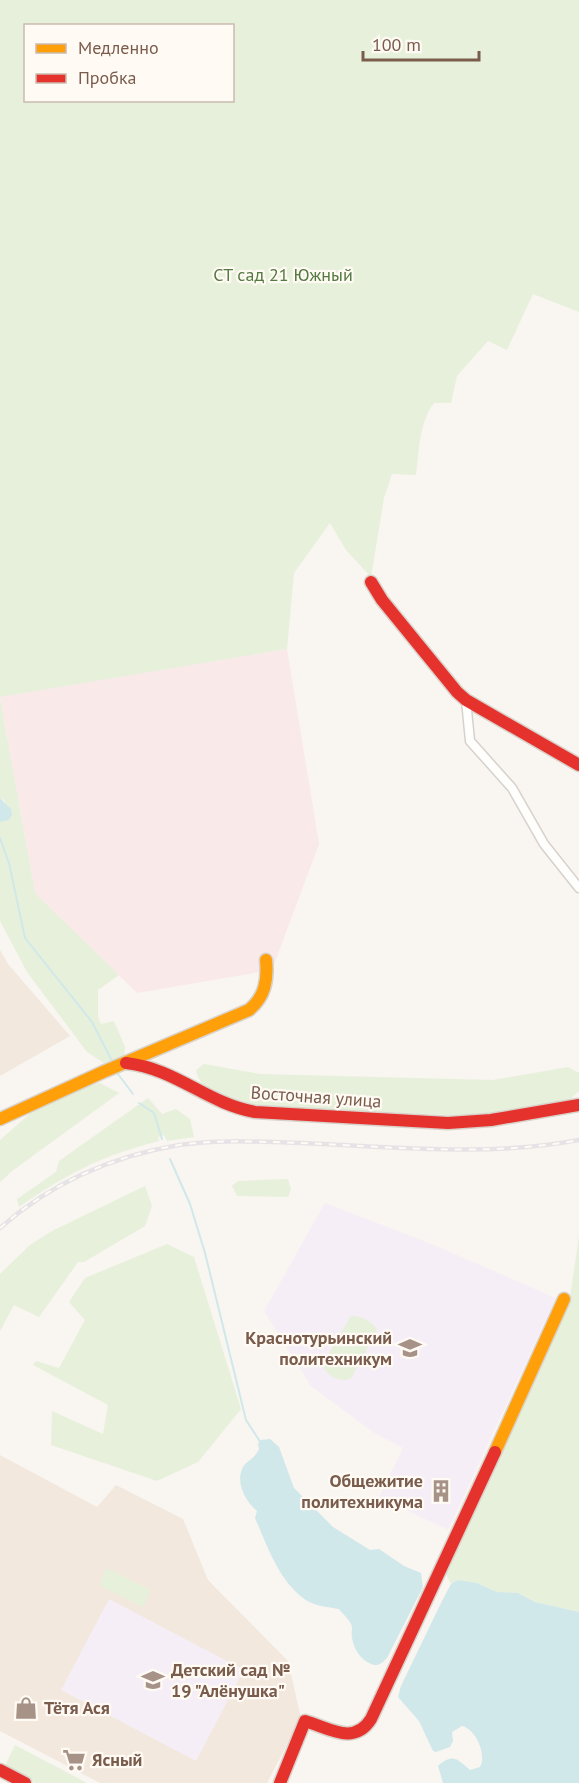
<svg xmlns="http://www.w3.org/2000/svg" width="579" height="1783" font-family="'PT Sans',sans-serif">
  <rect width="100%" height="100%" fill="#f9f5f0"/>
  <g fill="#f2e8de">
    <path d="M0 950 8 964 70 1036 0 1076Z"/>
    <path d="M0 1455 97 1507 116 1485 183 1519 208 1580 288 1661 301 1718 267 1783H100L0 1731Z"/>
  </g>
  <g fill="#f6eef6">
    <path d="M325 1203 434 1245 556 1298 448 1530 379 1497 403 1448 373 1432 311 1386 264 1311Z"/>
    <path d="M109 1599 244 1670 196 1761 61 1690Z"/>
  </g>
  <path fill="#fae9e9" d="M287 649 319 844 272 970 137 993 35 893 0 696Z"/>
  <g fill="#e7f0db" fill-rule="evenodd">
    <path d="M0 0H579V312L533 294 507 350 488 341 457 376 451 403H434C419 423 419 451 416 475L392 474 384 498 371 577 346 550 330 523 294 573 287 649 0 697 35 893 119 975 98 990V1017L101 1024 114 1021 125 1047 124 1057 104 1063 87 1052 27 972 0 921V822L9 820 5 801 0 798ZM26 26H232V100H26Z"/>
    <path d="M204 1064 260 1074 493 1080 568 1067 579 1073V1091L568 1101 488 1114 447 1115 247 1106C230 1099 198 1091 196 1070Z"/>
    <path d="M100 1083 119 1093 12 1171 0 1182V1140L33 1111 88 1086Z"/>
    <path d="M148 1098 162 1114 176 1109 190 1119 194 1137 167 1141 164 1135 158 1137 159 1141C101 1156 68 1173 19 1207L17 1199 56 1172 59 1161Z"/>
    <path d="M288 1179 291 1189 288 1197 237 1196 232 1186 238 1181Z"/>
    <path d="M145 1186 152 1206 145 1226 84 1262H78L39 1317 14 1305 0 1331V1274L30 1245 54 1230Z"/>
    <path d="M579 1236V1612L535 1602 518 1593 497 1592 477 1583 458 1580 451 1584 445 1572 492 1476 569 1304Z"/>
    <path d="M167 1244 194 1257 241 1409 198 1462 157 1481 51 1445 52 1411 103 1434 108 1405 33 1365 36 1361 59 1368 85 1320 69 1302 85 1278Z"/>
    <path d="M351 1316C360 1315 373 1321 377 1330L352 1377C342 1385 327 1376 322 1365Z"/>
    <path d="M109 1569 150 1590V1593L143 1607 100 1586V1584L106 1570Z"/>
    <path d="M15 1745 87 1783H36L7 1768 6 1764Z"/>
  </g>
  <g fill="#d0e8ea">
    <path d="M0 798 11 809 12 815 9 820 0 822Z"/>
    <path d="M270 1439 279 1447 294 1488 333 1527 370 1550 379 1549 404 1566 421 1573 423 1587 387 1658C382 1663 378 1667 371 1664 360 1659 354 1649 352 1638 351 1633 353 1628 351 1624 348 1618 342 1613 339 1609 327 1607 313 1606 303 1598 278 1579 267 1545 255 1518L257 1511C245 1501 235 1482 243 1467 247 1460 254 1460 259 1449L258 1444 260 1440Z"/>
    <path d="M458 1580 477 1583 497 1592 518 1593 535 1602 579 1612V1783H443L438 1766C453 1753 457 1759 470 1770L480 1767C487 1755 476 1729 462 1726L452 1732 453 1741 450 1747 436 1752 433 1751 419 1721 398 1697 401 1686 441 1603 451 1584Z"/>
  </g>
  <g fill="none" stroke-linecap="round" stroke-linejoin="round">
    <g stroke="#d0e8ea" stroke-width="2">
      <path d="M0 838 9 863 25 938 92 1022 111 1059"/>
      <path d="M118 1074 133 1094"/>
      <path d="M139 1103 154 1113 162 1139"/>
      <path d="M170 1159 190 1204 205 1253 246 1420 261 1443"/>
    </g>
    <g stroke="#d7d1cb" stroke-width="11">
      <path id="street" d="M466 700 470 741 512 788 544 844 579 888"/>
    </g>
    <g stroke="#d9d2cb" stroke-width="15">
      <g id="slow">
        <path d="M0 1119 103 1072 249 1010C265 997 268 980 266 960"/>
        <path d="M495 1452 564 1299"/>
      </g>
    </g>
    <g stroke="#d9d2cb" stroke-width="15">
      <g id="jam">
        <path d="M371 582 382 600 457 692 466 700 579 765"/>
        <path d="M126 1063C177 1069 206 1103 255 1112L448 1123 491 1120 579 1105"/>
        <path d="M0 1770 25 1783"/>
        <path d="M280 1783 305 1721C329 1728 354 1746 371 1719L495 1452"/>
      </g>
    </g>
    <use href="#street" stroke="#fefefd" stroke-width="8"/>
    <use href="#slow" stroke="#ff9f0a" stroke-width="12"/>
    <use href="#jam" stroke="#e5322d" stroke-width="12"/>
    <g stroke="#e6e3e7" stroke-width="4.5">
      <path id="rail" d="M0 1228C51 1183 113 1156 179 1145 220 1139 262 1142 302 1143 394 1147 488 1157 579 1140"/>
    </g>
    <use href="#rail" stroke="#fffaf3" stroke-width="2" stroke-dasharray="7" stroke-linecap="butt"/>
  </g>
  <defs>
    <g id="university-bare" transform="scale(1.8)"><path d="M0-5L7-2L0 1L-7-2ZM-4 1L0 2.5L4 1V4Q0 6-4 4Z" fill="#a69286" stroke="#fffaf3" stroke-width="2.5" paint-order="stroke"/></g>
    <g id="building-bare" transform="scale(1.8)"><path d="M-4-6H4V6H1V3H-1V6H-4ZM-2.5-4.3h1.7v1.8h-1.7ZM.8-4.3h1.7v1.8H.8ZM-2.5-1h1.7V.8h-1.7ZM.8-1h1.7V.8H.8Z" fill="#a69286" stroke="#fffaf3" stroke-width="2.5" paint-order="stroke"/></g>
    <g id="school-bare" transform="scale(1.8)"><path d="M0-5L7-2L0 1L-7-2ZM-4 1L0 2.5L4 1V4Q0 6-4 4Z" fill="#a69286" stroke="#fffaf3" stroke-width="2.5" paint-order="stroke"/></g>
    <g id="shop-bare" transform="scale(1.8)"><path d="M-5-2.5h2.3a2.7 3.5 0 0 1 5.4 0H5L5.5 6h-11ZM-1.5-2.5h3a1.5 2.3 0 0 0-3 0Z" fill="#a69286" stroke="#fffaf3" stroke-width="2.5" paint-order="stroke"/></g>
    <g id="supermarket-bare" transform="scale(1.8)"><path d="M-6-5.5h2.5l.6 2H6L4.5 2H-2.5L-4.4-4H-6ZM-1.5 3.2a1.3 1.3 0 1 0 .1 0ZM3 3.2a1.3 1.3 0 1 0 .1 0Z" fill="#a69286" stroke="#fffaf3" stroke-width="2.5" paint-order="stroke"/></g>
  </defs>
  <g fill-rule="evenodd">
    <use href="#university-bare" x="410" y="1348"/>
    <use href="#building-bare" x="441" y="1491"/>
    <use href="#school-bare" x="153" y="1680"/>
    <use href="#shop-bare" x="26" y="1708"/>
    <use href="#supermarket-bare" x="74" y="1760"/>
  </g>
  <g text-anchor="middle" stroke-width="4.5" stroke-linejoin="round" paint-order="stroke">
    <g font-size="18" fill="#537a41" stroke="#fffaf3">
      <text x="283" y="281">СТ сад 21 Южный</text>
    </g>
    <g font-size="18" fill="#7a5c4d" stroke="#fffaf3">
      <text transform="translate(316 1097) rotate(4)" y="6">Восточная улица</text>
    </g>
    <g font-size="18" font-weight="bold" fill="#7a5c4d" stroke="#fffaf3" text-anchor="start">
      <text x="392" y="1344" text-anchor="end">Краснотурьинский<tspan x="392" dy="21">политехникум</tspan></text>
      <text x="423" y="1487" text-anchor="end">Общежитие<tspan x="423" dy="21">политехникума</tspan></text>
      <text x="171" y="1676">Детский сад №<tspan x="171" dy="21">19 "Алёнушка"</tspan></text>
      <text x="44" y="1714">Тётя Ася</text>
      <text x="92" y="1766">Ясный</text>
    </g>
  </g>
  <rect x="24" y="24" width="210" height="78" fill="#fffaf3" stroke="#cabbb1" stroke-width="1.5"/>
  <rect x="36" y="44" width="30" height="9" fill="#ff9f0a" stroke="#cabbb1" stroke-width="1.5"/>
  <text x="78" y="54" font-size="18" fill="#7a5c4d">Медленно</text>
  <rect x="36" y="74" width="30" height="9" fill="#e5322d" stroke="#cabbb1" stroke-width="1.5"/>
  <text x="78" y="84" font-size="18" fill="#7a5c4d">Пробка</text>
  <path d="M363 51v9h116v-9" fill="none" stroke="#7a5c4d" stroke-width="3"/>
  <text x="372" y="51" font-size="18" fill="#7a5c4d" stroke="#fffaf3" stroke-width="4.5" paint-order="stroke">100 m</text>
</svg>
